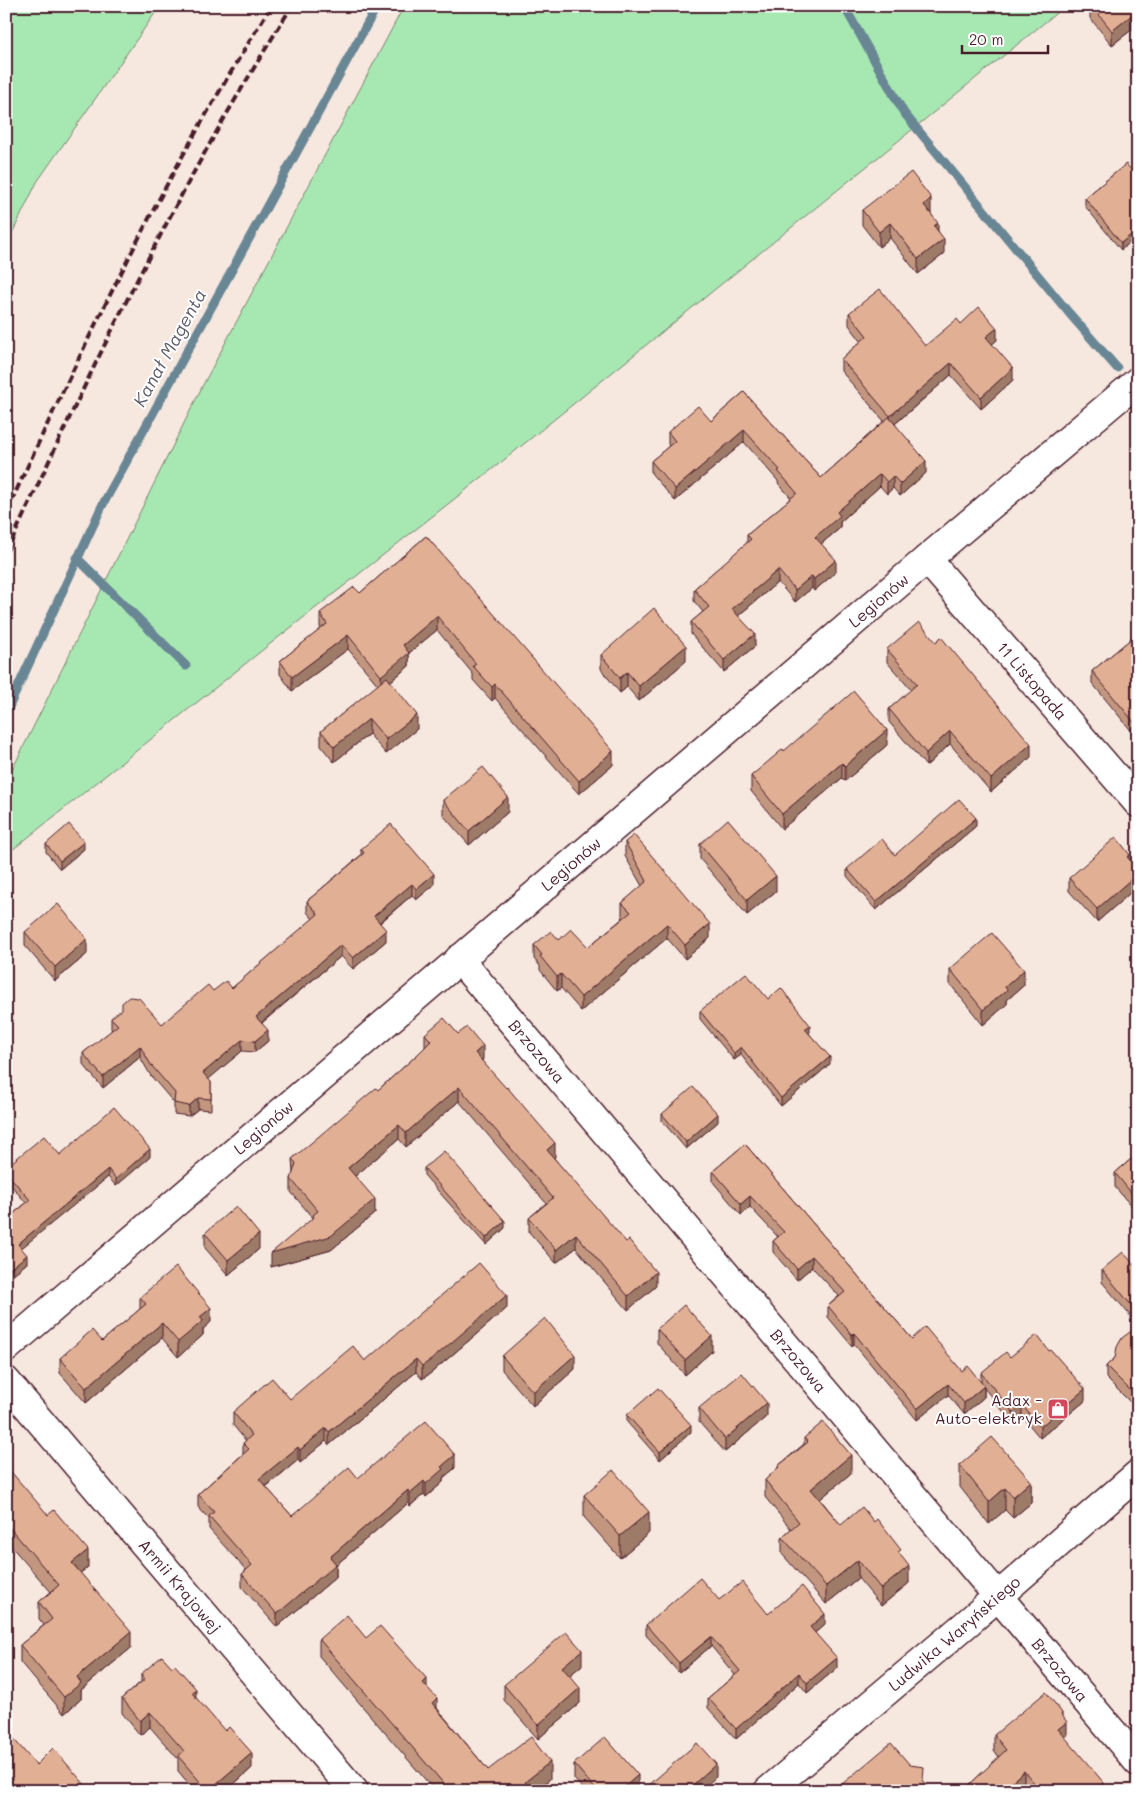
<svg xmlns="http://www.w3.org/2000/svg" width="1144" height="1797" font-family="Mali,sans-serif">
  <rect width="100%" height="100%" fill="#f6e7df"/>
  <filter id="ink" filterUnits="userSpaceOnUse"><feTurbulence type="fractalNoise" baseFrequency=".02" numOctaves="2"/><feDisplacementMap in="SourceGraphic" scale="10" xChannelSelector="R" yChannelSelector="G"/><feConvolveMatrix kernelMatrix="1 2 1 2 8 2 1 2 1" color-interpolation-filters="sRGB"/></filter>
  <g filter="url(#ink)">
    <g fill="#a7e8b2" stroke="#78846e">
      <path d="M6 6H160L37 182 6 246Z"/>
      <path d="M404 6H1065L509 456 270 644 6 855V782L203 385Z"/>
    </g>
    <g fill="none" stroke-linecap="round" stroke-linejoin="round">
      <g stroke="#698695" stroke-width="9">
        <path d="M844 6 904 113 1069 313 1117 368"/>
        <path d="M77 558 186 666"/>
        <path d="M6 713 102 506 377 6"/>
      </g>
      <g stroke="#4a1f2b" stroke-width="31">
        <g id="street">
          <path id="s1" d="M927 559 1138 803"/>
          <path id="s2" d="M459 959 1138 1762"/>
          <path id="s3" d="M6 1348 927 559 1138 381"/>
          <path id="s4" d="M6 1381 354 1791"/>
          <path id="s5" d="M768 1791 965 1625 1138 1474"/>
        </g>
      </g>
      <use href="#street" stroke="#fff" stroke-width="28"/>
      <g stroke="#4a1f2b" stroke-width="4" stroke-dasharray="8 4" stroke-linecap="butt">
        <path d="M6 513C50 417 95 323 143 230 182 154 226 79 271 6"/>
        <path d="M6 553C56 446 105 340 160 236 200 158 245 81 292 6"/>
      </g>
    </g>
    <g fill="#c2967f" stroke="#4a1f2b">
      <path d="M1090 6H1138V25L1112 45 1090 18Z"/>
      <path d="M1126 164 1121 250 1085 206V198Z"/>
      <path d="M862 210 931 213 938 231 944 254 918 274 890 238 879 247 862 225Z"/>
      <path d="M849 313 925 346 961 324 997 340 992 344 1013 380 981 409 951 375 895 424 926 473 900 496 893 488 887 494 880 486 840 522V528L821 544 836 572 814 591 812 588 795 602 778 582 738 616 755 646 724 672 691 634V622L703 612 694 601V589L747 543V535L791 498 778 483V481L744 442 675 501 651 473V461L669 446 668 444V432L711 421 744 392 821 478 884 421 841 371V359L861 341 849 325Z"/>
      <path d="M426 536 613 765 579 794 495 698 492 701 473 680V674L437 630 409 653V666L390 682 417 729 386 754 369 734 334 762 321 746V731L378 685 348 649 292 691 280 674V661L321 629 320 627V613L360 593Z"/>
      <path d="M1138 633V739L1092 683V671Z"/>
      <path d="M887 649 1031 757 991 792 950 744 926 766 889 722V709L911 690 887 662Z"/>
      <path d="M601 655 686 661 639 701 627 687 620 693 601 669Z"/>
      <path d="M887 745 845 781 842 778 782 829 751 791V776L784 751Z"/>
      <path d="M443 800 508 812 469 845 443 815Z"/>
      <path d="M976 826 876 910 847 876V869L895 855Z"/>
      <path d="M625 842 710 938 685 959 667 938 581 1011 561 988 557 991 540 970V966L534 959V945L559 940 588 947 623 918 622 917V903L642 886 625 856Z"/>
      <path d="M46 844 84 849 60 869 46 852Z"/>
      <path d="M700 844 776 891 747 915 700 859Z"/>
      <path d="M361 849 434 885 416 900 412 895 380 923 386 941 353 969 341 956 262 1023 268 1041 255 1052 242 1051 208 1079 211 1082V1110L198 1109 189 1116 174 1114V1103L151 1076 140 1057 103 1088 83 1064V1053L112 1030 111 1029V1018L162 1024 213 991 232 988 313 919 307 912V901L361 855Z"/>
      <path d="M1130 861 1138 869V886L1097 922 1069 891V878Z"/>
      <path d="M1138 928V950L1134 946V931Z"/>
      <path d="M25 932 87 954 55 981 25 946Z"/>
      <path d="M950 969 1024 985 1007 1000V1004L983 1025 950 984Z"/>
      <path d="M768 999 810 1032 809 1033 830 1064 781 1106 741 1055 734 1060 700 1019V1011Z"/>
      <path d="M425 1034H458L483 1059 482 1061 555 1157 554 1158 656 1286 628 1310 576 1248 556 1263 529 1232V1218L546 1203 459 1101 406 1147 399 1139 355 1176 375 1213 331 1250 271 1267 313 1218 291 1192V1179L293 1173 292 1159 378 1090 418 1054 425 1047Z"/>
      <path d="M662 1114 718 1122 686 1149 662 1121Z"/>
      <path d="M745 1144 912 1339 962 1371 981 1382V1373L1010 1357 1085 1401 1040 1438 1022 1416 1013 1423 984 1388V1397L964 1414 948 1395 917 1420 854 1344 852 1346 828 1317V1306L839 1296 812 1267 797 1280 773 1252V1241L778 1237 750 1207 741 1215 713 1182V1171Z"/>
      <path d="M1138 1153V1214L1115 1187V1173Z"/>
      <path d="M60 1155 150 1157 116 1186 108 1177 21 1248 27 1263 6 1280V1220L26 1203 6 1179V1167Z"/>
      <path d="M424 1168 505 1228 486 1245 424 1175Z"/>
      <path d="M205 1233 259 1249 228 1275 205 1248Z"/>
      <path d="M1138 1269V1325L1102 1282V1270Z"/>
      <path d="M140 1297 211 1322 203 1329V1335L178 1357 162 1338 86 1403 60 1373V1358L102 1341 140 1309Z"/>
      <path d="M507 1308 431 1373 422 1379 416 1372 329 1445 326 1441 300 1463 298 1460 266 1487 292 1516 358 1478 455 1468 443 1478V1482L426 1497 424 1494 410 1506 408 1503 336 1565V1577L277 1627 242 1587V1574L246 1570 209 1529V1519L198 1507V1494L243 1454V1443L246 1441 233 1425V1412L290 1399 365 1361Z"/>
      <path d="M1138 1326 1136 1408 1106 1378V1366L1115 1358Z"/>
      <path d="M657 1329 712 1351 685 1375 657 1343Z"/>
      <path d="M502 1356 575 1369 533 1406 502 1370Z"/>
      <path d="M699 1408 767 1416 725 1452 699 1422Z"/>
      <path d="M627 1415 691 1432 660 1460 627 1422Z"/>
      <path d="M804 1438 851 1473 820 1499 841 1525 901 1556 909 1583 881 1606 858 1578 826 1604 782 1554V1537L791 1529 765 1497V1480L778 1469V1466L804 1444Z"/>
      <path d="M960 1465 1031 1481V1503L1013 1518 1005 1510 989 1524 960 1487Z"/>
      <path d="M6 1466 88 1567 80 1573 131 1648 81 1690V1699L64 1714 20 1662V1645L44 1625 39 1619V1602L51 1592 10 1545 6 1548Z"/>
      <path d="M584 1495 649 1533 620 1558 584 1517Z"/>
      <path d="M719 1600 768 1614 825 1624 815 1633 837 1668 807 1693 799 1683 736 1739 708 1708V1698L735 1675 711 1646 679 1673 646 1635V1625Z"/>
      <path d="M366 1638 427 1688 437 1708 488 1770 550 1779 536 1791H435L319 1656V1639Z"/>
      <path d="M582 1665 569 1676 580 1703 538 1739 504 1700V1685Z"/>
      <path d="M141 1674 196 1698 252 1768 226 1791H195L178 1771V1759L150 1727 140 1735 122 1713V1698L141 1682Z"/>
      <path d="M1062 1717 1067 1736 1065 1738 1104 1791H1029L1024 1785 1018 1791H969V1785L999 1757 994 1750V1735Z"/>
      <path d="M574 1764 638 1790 637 1791H585L574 1779Z"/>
    </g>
    <g fill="#9e7a68" stroke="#4a1f2b">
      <path d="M1138 10V25L1112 45V31Z"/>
      <path d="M931 198V213L924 219V205Z"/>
      <path d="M890 223V238L879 247V232Z"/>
      <path d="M938 223V237L934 226Z"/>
      <path d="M1138 229V236L1121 250V243Z"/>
      <path d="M944 239V254L918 274V259Z"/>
      <path d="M997 328V340L986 350V337Z"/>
      <path d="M951 363V375L890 428V416Z"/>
      <path d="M1013 368V380L981 409V397Z"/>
      <path d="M744 430V442L675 501V489Z"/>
      <path d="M926 461V473L900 496V484Z"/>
      <path d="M880 474V486L840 522V528L815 549V537L837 512Z"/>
      <path d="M893 476V488L887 494V482Z"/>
      <path d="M836 560V572L814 591V579Z"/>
      <path d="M778 570V582L732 621V609Z"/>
      <path d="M812 576V588L795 602V590Z"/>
      <path d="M437 616V630L409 653V666L381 689V676L403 645Z"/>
      <path d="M755 634V646L724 672V660Z"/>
      <path d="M348 635V649L292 691V677Z"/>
      <path d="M686 646V661L639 701V686Z"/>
      <path d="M627 672V687L620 693V678Z"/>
      <path d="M495 684V698L492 701V687Z"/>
      <path d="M417 715V729L386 754V739Z"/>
      <path d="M369 719V734L334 762V747Z"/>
      <path d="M887 730V745L845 781V766Z"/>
      <path d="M950 731V744L926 766V753Z"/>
      <path d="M1031 744V757L991 792V779Z"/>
      <path d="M613 751V765L579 794V781Z"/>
      <path d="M842 763V778L782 829V814Z"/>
      <path d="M508 797V812L469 845V831Z"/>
      <path d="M976 818V826L876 910V902Z"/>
      <path d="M84 842V849L60 869V861Z"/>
      <path d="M1130 855V868L1127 857Z"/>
      <path d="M1138 873V886L1097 922V909Z"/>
      <path d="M434 874V885L416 900V889Z"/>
      <path d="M776 876V891L747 915V900Z"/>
      <path d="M412 884V895L374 927V916Z"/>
      <path d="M667 924V938L581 1011V997Z"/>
      <path d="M710 924V938L685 959V945Z"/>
      <path d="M386 930V941L353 969V958Z"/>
      <path d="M87 939V954L55 981V967Z"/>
      <path d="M341 945V956L256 1027V1017Z"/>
      <path d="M1024 970V985L1007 1000V1004L983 1025V1010L1005 987Z"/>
      <path d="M561 974V988L557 991V977Z"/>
      <path d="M810 1025V1032L805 1036V1029Z"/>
      <path d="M268 1030V1041L255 1052V1041Z"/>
      <path d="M242 1040V1051L203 1084V1073Z"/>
      <path d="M140 1046V1057L103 1088V1077Z"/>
      <path d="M483 1046V1059L475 1067V1053Z"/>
      <path d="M741 1047V1055L734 1060V1053Z"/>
      <path d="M830 1057V1064L781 1106V1098Z"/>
      <path d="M459 1087V1101L406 1147V1133Z"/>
      <path d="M198 1098V1109L189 1116V1106Z"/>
      <path d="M718 1114V1122L686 1149V1142Z"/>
      <path d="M399 1125V1139L348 1182V1168Z"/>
      <path d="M555 1143V1157L547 1163V1150Z"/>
      <path d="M150 1149V1157L116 1186V1179Z"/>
      <path d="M108 1169V1177L18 1251V1244Z"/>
      <path d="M750 1196V1207L741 1215V1204Z"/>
      <path d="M375 1199V1213L331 1250 271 1267V1253Z"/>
      <path d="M505 1221V1228L486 1245V1238Z"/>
      <path d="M259 1234V1249L228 1275V1260Z"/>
      <path d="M576 1234V1248L556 1263V1250Z"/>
      <path d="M27 1255V1263L6 1280V1272Z"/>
      <path d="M812 1256V1267L797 1280V1269Z"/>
      <path d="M656 1272V1286L628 1310V1296Z"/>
      <path d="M507 1295V1308L431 1373 422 1379V1366Z"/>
      <path d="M211 1308V1322L203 1329V1335L178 1357V1342L200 1317Z"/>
      <path d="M162 1323V1338L86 1403V1388Z"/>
      <path d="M854 1333V1344L852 1346V1335Z"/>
      <path d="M712 1336V1351L685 1375V1360Z"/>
      <path d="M575 1355V1369L533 1406V1392Z"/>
      <path d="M416 1359V1372L329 1445V1432Z"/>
      <path d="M948 1384V1395L917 1420V1409Z"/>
      <path d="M984 1386V1397L964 1414V1403Z"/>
      <path d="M1085 1389V1401L1040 1438V1427Z"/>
      <path d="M1138 1395V1407L1136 1408V1396Z"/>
      <path d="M767 1403V1416L725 1452V1439Z"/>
      <path d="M1022 1405V1416L1013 1423V1412Z"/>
      <path d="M691 1425V1432L660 1460V1452Z"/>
      <path d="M326 1428V1441L300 1463V1450Z"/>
      <path d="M298 1447V1460L259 1492V1479Z"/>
      <path d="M455 1455V1468L443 1478V1482L426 1497V1484L441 1467Z"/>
      <path d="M851 1455V1473L811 1507V1489Z"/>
      <path d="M424 1481V1494L410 1506V1493Z"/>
      <path d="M1031 1481V1503L1013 1518V1497Z"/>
      <path d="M1005 1488V1510L989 1524V1502Z"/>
      <path d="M408 1490V1503L336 1565V1577L277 1627V1614L330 1557Z"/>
      <path d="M649 1512V1533L620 1558V1536Z"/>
      <path d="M10 1528V1545L6 1548V1531Z"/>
      <path d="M88 1550V1567L72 1580V1563Z"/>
      <path d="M858 1560V1578L826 1604V1586Z"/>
      <path d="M909 1566V1583L881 1606V1589Z"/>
      <path d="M825 1614V1624L810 1637V1627Z"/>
      <path d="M131 1632V1648L81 1690V1699L64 1714V1697L77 1677Z"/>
      <path d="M711 1637V1646L679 1673V1663Z"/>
      <path d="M582 1650V1665L562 1682V1667Z"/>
      <path d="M837 1658V1668L807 1693V1683Z"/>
      <path d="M799 1673V1683L736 1739V1729Z"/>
      <path d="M427 1679V1696L423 1683Z"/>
      <path d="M580 1688V1703L538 1739V1725Z"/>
      <path d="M196 1689V1704L192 1693Z"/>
      <path d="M437 1698V1715L432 1703Z"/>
      <path d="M150 1712V1727L140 1735V1721Z"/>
      <path d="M1062 1713V1725L1067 1722V1736L1058 1744V1729L1061 1714Z"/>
      <path d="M252 1753V1768L226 1791H208Z"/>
      <path d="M550 1762V1779L536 1791H525V1782Z"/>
      <path d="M716 1764V1777L700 1791H686Z"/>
      <path d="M1024 1771V1785L1018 1791H1001Z"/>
      <path d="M638 1775V1790L637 1791H620Z"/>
      <path d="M1104 1783V1791H1095Z"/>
      <path d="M86 1786V1791H81Z"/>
    </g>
    <g fill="#e1af94" stroke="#4a1f2b">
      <path d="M1092 6H1138V10L1112 31Z"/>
      <path d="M1126 164 1138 178V229L1121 243 1085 198Z"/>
      <path d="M911 172 931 198 924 205 938 223 934 226 944 239 918 259 890 223 879 232 862 210Z"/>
      <path d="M880 289 925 346 957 319 961 324 979 307 997 328 986 337 1013 368 981 397 951 363 890 416 841 359 867 336 849 313Z"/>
      <path d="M744 392 821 478 889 417 926 461 900 484 893 476 887 482 880 474 837 512 840 516 815 537 836 560 814 579 812 576 795 590 778 570 732 609 755 634 724 660 691 622 709 607 694 589 751 539 747 535 797 493 778 471 780 470 744 430 675 489 651 461 675 441 668 432 698 406 711 421Z"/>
      <path d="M426 536 613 751 579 781 495 684 492 687 473 666 476 664 437 616 403 645 409 653 381 676 348 635 292 677 280 661 327 624 320 613 354 587 360 593Z"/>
      <path d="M654 608 686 646 639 686 627 672 620 678 601 655Z"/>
      <path d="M919 622 936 642 941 637 1031 744 991 779 950 731 926 753 889 709 917 684 887 649Z"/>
      <path d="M1138 633V667L1135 669 1138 672V727L1092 671Z"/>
      <path d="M387 677 417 715 386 739 369 719 334 747 321 731Z"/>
      <path d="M854 691 887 730 845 766 842 763 782 814 751 776 783 749 784 751Z"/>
      <path d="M483 767 508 797 469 831 443 800Z"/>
      <path d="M959 799 976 818 876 902 847 869 882 839 895 855Z"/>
      <path d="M728 819 776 876 747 900 700 844Z"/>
      <path d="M69 824 84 842 60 861 46 844Z"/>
      <path d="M391 824 434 874 416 889 412 884 374 916 386 930 353 958 341 945 256 1017 268 1030 255 1041 242 1040 203 1073 211 1082V1099L198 1098 189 1106 174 1103 175 1093 151 1065 140 1046 103 1077 83 1053 118 1025 111 1018 122 1009V1003L129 997 139 998 162 1024 208 985 213 991 226 981 232 988 318 914 307 901 364 853 361 849Z"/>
      <path d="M634 835 710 924 685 945 667 924 581 997 561 974 557 977 540 956 542 955 534 945 551 931 559 940 571 929 588 947 631 912 622 903 647 881 625 842Z"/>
      <path d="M1116 837 1130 855 1127 857 1138 869V873L1097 909 1069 878Z"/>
      <path d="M58 904 87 939 55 967 25 932Z"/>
      <path d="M1138 928V935L1134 931Z"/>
      <path d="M992 933 1024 970 1005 987 1007 990 983 1010 950 969Z"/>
      <path d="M746 973 768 999 781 988 810 1025 805 1029 830 1057 781 1098 741 1047 734 1053 700 1011Z"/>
      <path d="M444 1018 458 1034 467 1027 483 1046 475 1053 506 1088 507 1087 555 1143 547 1150 626 1242 629 1240 656 1272 628 1296 576 1234 556 1250 529 1218 553 1198 459 1087 406 1133 399 1125 348 1168 375 1199 331 1236 271 1253 314 1217 313 1215 318 1211 291 1179 296 1163 292 1159 376 1088 378 1090 418 1054 431 1041 425 1034Z"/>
      <path d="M693 1087 718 1114 686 1142 662 1114Z"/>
      <path d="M114 1107 150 1149 116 1179 108 1169 18 1244 27 1255 6 1272V1220L30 1200 6 1172V1167L44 1136 60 1155Z"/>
      <path d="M745 1144 912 1339 925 1327 962 1371 968 1366 984 1386 964 1403 948 1384 917 1409 854 1333 852 1335 828 1306 845 1292 812 1256 797 1269 773 1241 784 1232 750 1196 741 1204 713 1171Z"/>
      <path d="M444 1151 505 1221 486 1238 424 1168Z"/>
      <path d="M1138 1153V1201L1115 1173Z"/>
      <path d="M236 1206 259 1234 228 1260 205 1233Z"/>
      <path d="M1123 1252 1138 1269V1313L1102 1270Z"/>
      <path d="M479 1263 507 1295 431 1360 422 1366 416 1359 329 1432 326 1428 300 1450 298 1447 259 1479 292 1516 349 1467 358 1478 426 1421 455 1455 441 1467 443 1469 426 1484 424 1481 410 1493 408 1490 330 1557 336 1564 277 1614 242 1574 252 1565 209 1516 214 1512 198 1494 249 1449 243 1443 252 1435 233 1412 272 1378 290 1399 353 1346 365 1361Z"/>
      <path d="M176 1267 211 1308 200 1317 203 1321 178 1342 162 1323 86 1388 60 1358 92 1330 102 1341 146 1304 140 1297Z"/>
      <path d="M684 1305 712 1336 685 1360 657 1329Z"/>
      <path d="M545 1318 575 1355 533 1392 502 1356Z"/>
      <path d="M1138 1326V1395L1136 1396 1106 1366 1115 1358 1117 1347 1122 1338Z"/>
      <path d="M1037 1335 1049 1351 1051 1350 1085 1389 1040 1427 1022 1405 1013 1412 981 1373 1006 1352 1010 1357Z"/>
      <path d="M742 1373 767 1403 725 1439 699 1408Z"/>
      <path d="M658 1388 691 1425 660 1452 627 1415Z"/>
      <path d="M823 1422 851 1455 811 1489 841 1525 862 1507 874 1522 877 1519 901 1550 898 1552 909 1566 881 1589 858 1560 826 1586 782 1537 799 1522 765 1480 779 1467 778 1466 808 1442 804 1438Z"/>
      <path d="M992 1437 1031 1481 1013 1497 1005 1488 989 1502 960 1465Z"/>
      <path d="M6 1466 48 1515 54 1510 88 1550 72 1563 131 1632 77 1677 81 1683 64 1697 20 1645 52 1619 39 1602 59 1585 10 1528 6 1531Z"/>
      <path d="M613 1470 649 1512 620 1536 584 1495Z"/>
      <path d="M700 1578 719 1600 742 1582 768 1614 802 1586 825 1614 810 1627 837 1658 807 1683 799 1673 736 1729 708 1698 740 1671 711 1637 679 1663 646 1625Z"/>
      <path d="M347 1615 366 1638 380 1626 427 1679 423 1683 437 1698 432 1703 488 1770 531 1737 550 1762 525 1782 533 1791H450L319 1639Z"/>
      <path d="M566 1632 582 1650 562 1667 580 1688 538 1725 504 1685Z"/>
      <path d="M162 1656 172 1667 175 1665 196 1689 192 1693 225 1731 229 1727 252 1753 208 1791 178 1756 184 1751 150 1712 140 1721 122 1698 145 1679 141 1674Z"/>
      <path d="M1046 1692 1062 1713 1061 1714 1067 1722 1058 1729 1104 1783 1095 1791H1041L1024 1771 1001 1791H974L969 1785 1006 1750 994 1735Z"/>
      <path d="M6 1730 36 1765 53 1748 86 1786 81 1791H6Z"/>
      <path d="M605 1737 638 1775 620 1791H597L574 1764Z"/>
      <path d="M697 1743 716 1764 686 1791H652L648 1786Z"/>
      <path d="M891 1743 910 1765 924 1767 923 1780 932 1791H841V1785Z"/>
    </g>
  </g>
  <defs>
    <g id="shop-square" transform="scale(1.125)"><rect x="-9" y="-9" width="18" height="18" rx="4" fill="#d1495b" stroke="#fff"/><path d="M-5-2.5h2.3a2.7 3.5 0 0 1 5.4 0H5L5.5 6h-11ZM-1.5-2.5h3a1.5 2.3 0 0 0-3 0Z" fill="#fff"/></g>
  </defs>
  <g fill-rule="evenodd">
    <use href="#shop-square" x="1058" y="1409"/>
  </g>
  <g text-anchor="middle" stroke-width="4" stroke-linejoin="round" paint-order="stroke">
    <g font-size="16" fill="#4a1f2b" stroke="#fff">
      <text dy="6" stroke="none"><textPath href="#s3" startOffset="1149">Legionów</textPath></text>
      <text dy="6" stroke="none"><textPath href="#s1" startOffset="161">11 Listopada</textPath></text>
      <text dy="6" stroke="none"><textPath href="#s3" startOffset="744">Legionów</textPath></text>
      <text dy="6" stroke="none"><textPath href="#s2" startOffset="121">Brzozowa</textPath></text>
      <text dy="6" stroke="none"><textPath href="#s3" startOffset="339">Legionów</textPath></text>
      <text dy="6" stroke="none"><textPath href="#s2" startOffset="526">Brzozowa</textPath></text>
      <text dy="6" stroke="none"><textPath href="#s4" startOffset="269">Armii Krajowej</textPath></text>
      <text dy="6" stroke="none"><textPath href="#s5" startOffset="244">Ludwika Waryńskiego</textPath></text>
      <text dy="6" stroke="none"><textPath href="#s2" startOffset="931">Brzozowa</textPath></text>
    </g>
    <g font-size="16" fill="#4a1f2b" stroke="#fff" text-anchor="end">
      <text x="1042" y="1406">Adax -<tspan x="1042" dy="18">Auto-elektryk</tspan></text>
    </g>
    <g font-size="18" font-style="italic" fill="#5c5b69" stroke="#fff">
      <text transform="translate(170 348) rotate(-61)" y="6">Kanał Magenta</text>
    </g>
  </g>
  <rect width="1144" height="1797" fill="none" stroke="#fff" stroke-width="25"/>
  <rect x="12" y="12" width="1119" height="1772" fill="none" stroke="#4a1f2b" stroke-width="2" filter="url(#ink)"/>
  <path d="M962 45v8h86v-8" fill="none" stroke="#4a1f2b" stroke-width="2.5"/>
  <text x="969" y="45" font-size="15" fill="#4a1f2b" stroke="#ffffff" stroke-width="4" paint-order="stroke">20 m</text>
</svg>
